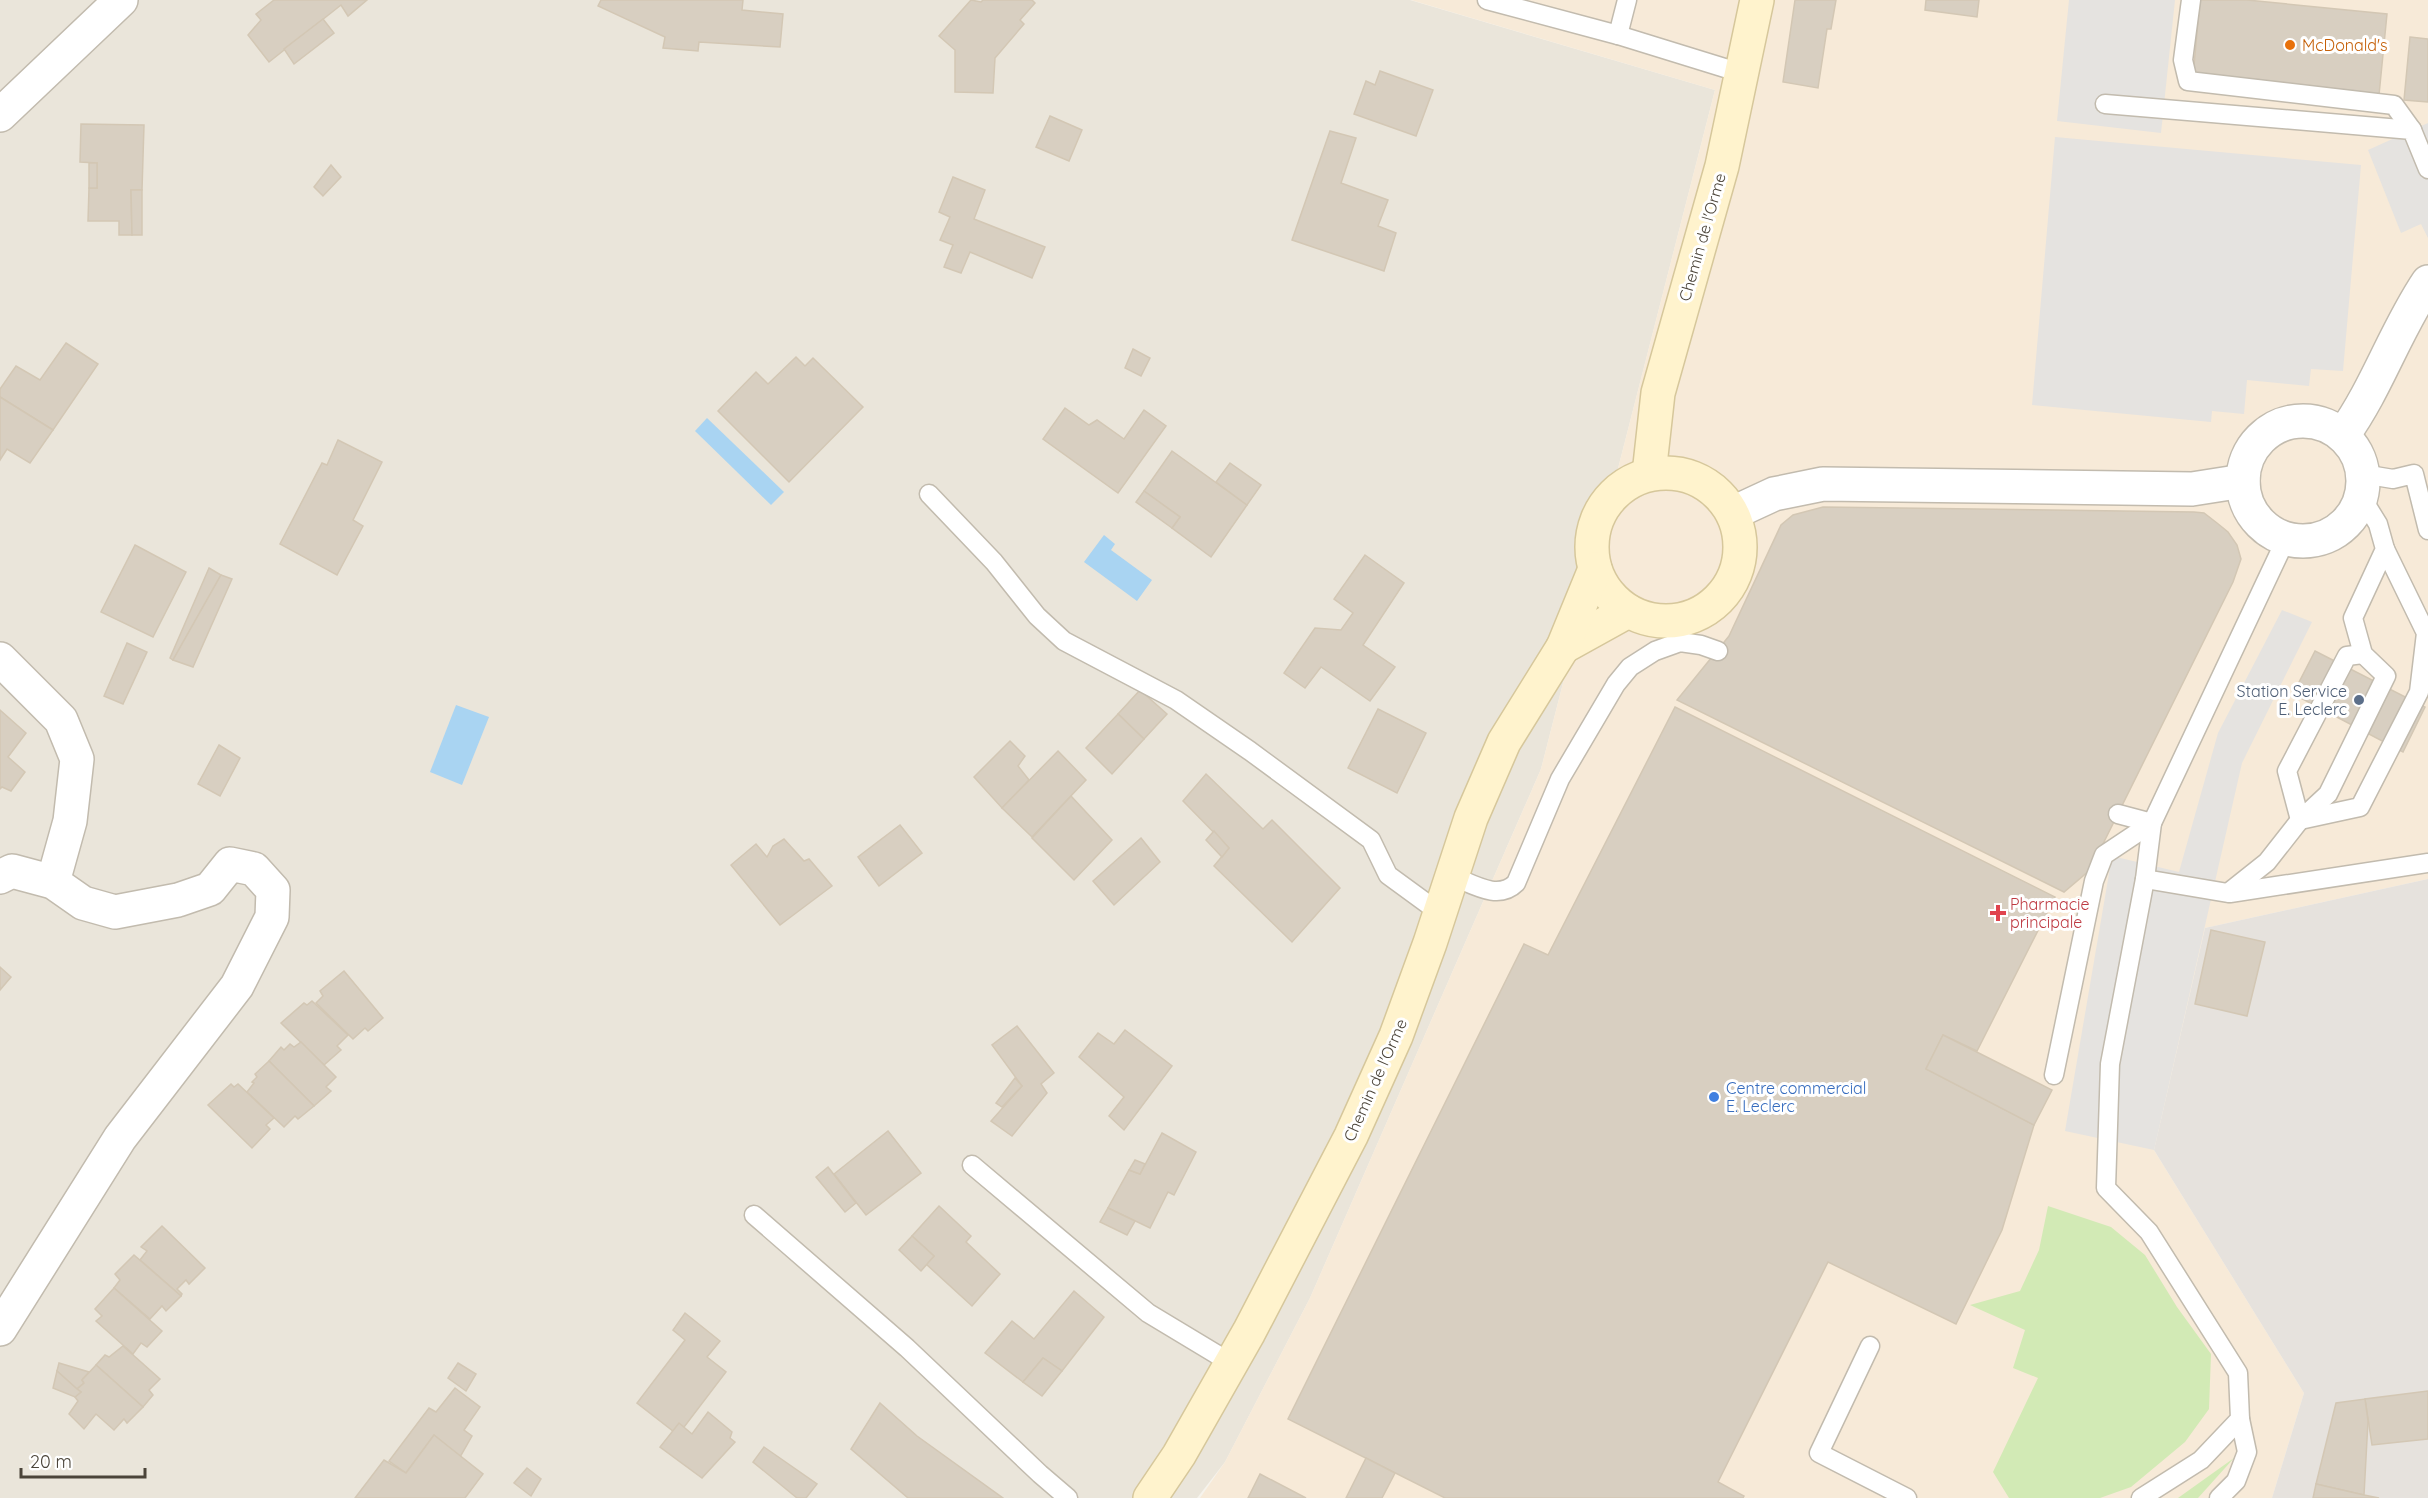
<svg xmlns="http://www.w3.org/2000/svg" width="2428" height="1498" font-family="Quicksand,sans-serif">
  <rect width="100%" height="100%" fill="#f6f3ec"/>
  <path fill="#eae5da" d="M0 0H1410L1715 90 1541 769 1310 1298 1225 1462 1197 1498H0Z"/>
  <path fill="#f7ead8" d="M1411 0H2428V879L2205 928 2154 1150 2304 1393 2272 1498H1200L1225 1462 1310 1298 1541 769 1715 90Z"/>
  <path fill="#e6e2dd" d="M2428 879V1498H2272L2304 1393 2154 1150 2205 928Z"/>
  <g fill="#d2eab5">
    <path d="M2048 1206 2111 1227 2145 1255 2177 1307 2211 1354 2209 1409 2185 1442 2131 1487 2100 1498H2009L1993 1472 2038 1378 2013 1368 2025 1330 1970 1305 2020 1291 2039 1250Z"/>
    <path d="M2234 1458 2198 1498H2178Z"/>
  </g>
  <g fill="#e5e3e0">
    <path d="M2069 0H2175L2161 133 2057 121Z"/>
    <path d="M2428 123V238L2421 224 2401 233 2368 150Z"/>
    <path d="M2055 137 2361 165 2343 371 2311 369 2309 386 2247 380 2244 414 2212 411 2211 422 2032 405Z"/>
    <path d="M2282 610 2312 622 2242 763 2154 1150 2065 1131 2112 856 2179 872 2218 733Z"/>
  </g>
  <g fill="#a9d4f2">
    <path d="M707 418 784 492 771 505 695 431Z"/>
    <path d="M1104 535 1115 544 1111 550 1152 580 1137 601 1084 562Z"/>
    <path d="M456 705 489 717 462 785 430 772Z"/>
  </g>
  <g fill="#d8cfc1" stroke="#d3c7b4" stroke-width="1.5">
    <path d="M274 0H367L348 16 341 5 269 62 248 35 261 20 256 14Z"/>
    <path d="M601 0H743L742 10 783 14 780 47 699 42 698 51 663 48 665 37 598 6Z"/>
    <path d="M971 0 981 2 983 0H1032L1035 3 1020 20 1024 24 995 58 993 93 955 92V50L939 36Z"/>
    <path d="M1795 0H1836L1831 29H1827L1818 88 1783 82Z"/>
    <path d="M1926 0H1979L1977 17 1925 10Z"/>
    <path d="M2200 0H2247L2387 14 2379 95 2193 76Z"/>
    <path d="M323 19 334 33 294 64 284 49Z"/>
    <path d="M2410 37 2428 39V102L2404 100Z"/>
    <path d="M1380 71 1433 90 1416 136 1354 114 1366 81 1375 85Z"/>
    <path d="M1050 116 1082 130 1069 161 1036 147Z"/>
    <path d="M81 124 144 125 142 190H131L132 235H119V221H88L89 188H97V163L80 162Z"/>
    <path d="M1330 131 1356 138 1341 183 1388 200 1378 226 1396 233 1384 271 1292 240Z"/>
    <rect x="89" y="163" width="8" height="25"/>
    <path d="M331 165 341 177 323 196 314 187Z"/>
    <path d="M953 177 985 190 974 219 1045 247 1032 278 970 252 961 273 944 267 953 245 940 240 950 217 939 212Z"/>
    <path d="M131 190H142V235H132Z"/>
    <path d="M66 343 98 364 53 430 0 397V389L16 366 40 380Z"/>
    <path d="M1133 349 1150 358 1141 376 1125 368Z"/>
    <path d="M796 357 805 366 813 358 863 407 789 482 718 411 756 372 768 384Z"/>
    <path d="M0 397 53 430 30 463 7 449 0 460Z"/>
    <path d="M1065 408 1089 425 1097 420 1124 439 1144 410 1166 426 1118 493 1043 439Z"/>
    <path d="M338 440 382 462 353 520 363 526 337 575 280 544 322 463 327 465Z"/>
    <path d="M1172 451 1247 505 1211 557 1172 528 1180 517 1144 491Z"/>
    <path d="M1230 463 1261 485 1247 505 1216 482Z"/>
    <path d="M1144 491 1180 517 1172 528 1136 502Z"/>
    <path d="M1823 507 2194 512 2204 513 2217 523 2228 532 2237 545 2241 559 2233 582 2090 870 2064 892 1677 700 1729 636 1781 525 1793 515Z"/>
    <path d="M135 545 186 572 153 637 101 612Z"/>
    <path d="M1365 555 1404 583 1363 645 1395 667 1370 701 1321 667 1305 688 1284 673 1315 628 1341 630 1353 613 1334 599Z"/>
    <path d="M209 568 221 575 173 660 170 658Z"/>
    <path d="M221 575 232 579 193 667 173 660Z"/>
    <path d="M127 643 147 652 123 704 104 696Z"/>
    <path d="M2315 651 2425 707 2403 752 2293 694Z"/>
    <path d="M1140 690 1167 714 1144 739 1118 714Z"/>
    <path d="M1675 707 2055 897 1977 1051 1943 1035 1926 1069 2034 1125 2002 1230 1956 1324 1828 1262 1718 1482 1744 1496 1743 1498H1445L1288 1419 1524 944 1548 955Z"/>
    <path d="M1378 709 1426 733 1397 793 1348 768Z"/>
    <path d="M0 710 26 733 8 757 25 772 11 791 2 787 0 789Z"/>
    <path d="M1118 714 1144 739 1112 774 1086 748Z"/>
    <path d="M1010 741 1025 756 1018 766 1029 780 1002 808 974 777Z"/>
    <path d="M219 745 240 758 220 796 198 784Z"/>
    <path d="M1058 751 1086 780 1032 837 1002 808Z"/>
    <path d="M1206 774 1263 829 1272 820 1340 888 1292 942 1214 866 1229 848 1183 801Z"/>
    <path d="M1071 796 1112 840 1074 880 1032 838Z"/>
    <path d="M900 825 922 853 879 886 858 857Z"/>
    <path d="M1214 831 1229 848 1222 857 1206 840Z"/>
    <path d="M1141 838 1160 862 1114 905 1093 881Z"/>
    <path d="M784 839 804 861 809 859 832 886 780 925 731 865 756 844 767 857 773 846Z"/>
    <path d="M2211 930 2265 942 2247 1016 2195 1004Z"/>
    <path d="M0 967 11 977 0 990Z"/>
    <path d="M344 971 383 1018 368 1031 365 1028 353 1039 316 1003 323 996 320 991Z"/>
    <path d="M312 1001 348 1035 337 1046 341 1050 324 1065 281 1023 304 1003 307 1005Z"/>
    <path d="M1017 1026 1054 1073 1041 1084 1047 1093 1012 1136 991 1121 1022 1086 992 1045Z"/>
    <path d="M1125 1030 1172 1066 1124 1130 1109 1116 1124 1097 1079 1057 1098 1033 1114 1044Z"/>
    <path d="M1943 1035 2052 1090 2034 1125 1926 1069Z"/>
    <path d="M301 1042 336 1077 326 1087 331 1091 314 1106 269 1061 281 1047 284 1050 290 1044 294 1047Z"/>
    <path d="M269 1061 314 1106 298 1119 295 1116 284 1127 247 1092 254 1083 252 1082 257 1077 255 1074Z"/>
    <path d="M1015 1078 1022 1086 1002 1107 996 1103Z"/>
    <path d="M231 1084 234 1087 238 1084 274 1118 266 1125 270 1129 252 1148 208 1105Z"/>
    <path d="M888 1131 921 1173 866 1215 834 1174Z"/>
    <path d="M1162 1133 1196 1152 1174 1195 1168 1192 1150 1228 1108 1208 1129 1170 1140 1174Z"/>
    <path d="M1135 1160 1145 1164 1140 1174 1129 1170Z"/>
    <path d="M828 1167 856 1203 845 1212 816 1177Z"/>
    <path d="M939 1206 971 1236 966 1242 1000 1274 972 1306 926 1264 934 1256 912 1236Z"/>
    <path d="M1108 1208 1135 1221 1127 1235 1100 1222Z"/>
    <path d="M162 1226 205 1268 189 1284 186 1280 177 1289 182 1294 181 1296 140 1260 147 1251 141 1247Z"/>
    <path d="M912 1236 934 1256 921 1271 899 1250Z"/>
    <path d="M134 1255 181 1296 166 1311 162 1306 150 1319 114 1288 120 1280 115 1274Z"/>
    <path d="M114 1288 162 1331 147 1347 141 1343 133 1354 96 1321 102 1316 95 1309Z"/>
    <path d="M1074 1291 1104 1317 1062 1371 1043 1358 1023 1382 985 1353 1012 1321 1034 1339Z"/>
    <path d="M685 1313 720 1341 707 1357 726 1372 678 1435 637 1403 685 1340 673 1330Z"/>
    <path d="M123 1346 160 1379 149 1390 153 1395 143 1407 96 1365 105 1355 109 1357Z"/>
    <path d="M1043 1358 1062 1371 1042 1396 1023 1382Z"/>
    <path d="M59 1363 89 1372 82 1380 84 1383 77 1389 57 1371Z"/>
    <path d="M458 1363 476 1374 466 1391 448 1378Z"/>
    <path d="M96 1365 143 1407 127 1423 124 1419 114 1430 96 1414 84 1429 69 1414 78 1401 75 1397 81 1392 77 1389 84 1383 82 1380Z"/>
    <path d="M57 1371 77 1389 81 1392 75 1397 53 1388Z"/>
    <path d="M455 1388 480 1407 464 1430 472 1436 460 1457 434 1435 406 1473 389 1461 429 1408 436 1412Z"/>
    <path d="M2428 1391V1439L2372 1445 2365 1399Z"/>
    <path d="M2365 1399 2368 1421 2364 1495 2316 1484 2336 1403Z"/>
    <path d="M880 1403 917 1436 1003 1498H908L851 1449Z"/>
    <path d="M708 1412 732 1432 730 1438 735 1442 702 1478 660 1447 679 1423 692 1434Z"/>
    <path d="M434 1435 483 1474 465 1498H355L384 1460 406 1473Z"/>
    <path d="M764 1447 817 1484 806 1498H797L753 1462Z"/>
    <path d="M1366 1458 1395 1473 1382 1498H1346Z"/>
    <path d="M527 1468 541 1479 531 1496 514 1483Z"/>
    <path d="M1260 1474 1306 1498H1248Z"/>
    <path d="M2316 1484 2364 1495 2379 1498H2313Z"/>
  </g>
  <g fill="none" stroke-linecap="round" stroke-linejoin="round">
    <g stroke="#c2bbae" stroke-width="21">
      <g id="lane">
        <path d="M1487 0 1618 35 1741 73"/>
        <path d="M2191 0 2183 60 2188 81 2394 105 2412 130"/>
        <path d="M1618 35 1627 0"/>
        <path d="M2105 104 2412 130 2428 169"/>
        <path d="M2363 474 2393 479 2414 474 2428 530"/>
        <path d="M929 494 994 562 1037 616 1064 641 1176 700 1250 751 1371 840 1388 875 1440 913"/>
        <path d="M2363 654 2347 656 2287 771 2300 820 2360 807 2419 692 2426 633 2385 549"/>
        <path d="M2118 814 2152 823"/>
        <path d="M1452 876C1473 884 1498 901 1516 883L1560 779 1616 684 1630 667 1655 651 1680 642 1701 645 1718 651"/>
        <path d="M2145 879 2228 893 2267 862 2300 820 2328 794 2386 676 2363 654 2353 618 2385 549 2378 524 2362 498"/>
        <path d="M2230 893 2428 863"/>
        <path d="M2054 1075 2094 881 2104 855 2152 823"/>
        <path d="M972 1165 1148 1313 1231 1363"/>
        <path d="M754 1215 907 1348 1040 1474 1068 1498"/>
        <path d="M1870 1346 1819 1453 1907 1498"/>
        <path d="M2141 1498 2201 1460 2240 1419 2238 1373 2149 1232 2106 1188 2110 1064 2145 879 2152 823 2286 539"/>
        <path d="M2219 1498 2236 1481 2247 1452 2240 1419"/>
      </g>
    </g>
    <g stroke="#c2bbae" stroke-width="36">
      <g id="street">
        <path d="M0 115 121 0"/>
        <circle cx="2303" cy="481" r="60"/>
        <path d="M2343 435C2377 388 2395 331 2428 282"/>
        <path d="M1733 513 1774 494 1823 484 2192 489 2243 481"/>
        <path d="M0 659 61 720 77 759 70 821 53 882"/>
        <path d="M0 877 12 871 53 882 83 903 115 912 178 900 210 889 230 864 254 869 273 890 272 917 237 986 120 1138 0 1329"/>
      </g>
    </g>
    <g stroke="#d6c79b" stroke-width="36">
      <g id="secondary">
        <circle cx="1666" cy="547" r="74"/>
        <path d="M1649 474 1658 393 1722 166 1757 0"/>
        <path d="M1563 647 1628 611"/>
        <path d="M1150 1498 1179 1455 1249 1332 1351 1136 1396 1036 1430 943 1471 818 1504 742 1563 647 1595 569"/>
      </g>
    </g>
    <use href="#lane" stroke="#fff" stroke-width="18"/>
    <use href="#street" stroke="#fff" stroke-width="33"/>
    <use href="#secondary" stroke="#fff3cd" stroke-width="33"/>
  </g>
  <circle fill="#e8710a" stroke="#fff" stroke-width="2" cx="2290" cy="45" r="6"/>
  <circle fill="#5c6f8a" stroke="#fff" stroke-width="2" cx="2359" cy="700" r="6"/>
  <path fill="#e0444e" stroke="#fff" stroke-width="2" d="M1995 904h6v6h6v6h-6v6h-6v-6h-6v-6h6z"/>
  <circle fill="#3f7fe0" stroke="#fff" stroke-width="2" cx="1714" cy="1097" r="6"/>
  <g text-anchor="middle" stroke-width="6" stroke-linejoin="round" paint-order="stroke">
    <g font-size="16" fill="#c56008" stroke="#fff" text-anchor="start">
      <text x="2302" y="51">McDonald's</text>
    </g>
    <g font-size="16" fill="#4b4439" stroke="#fff">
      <text transform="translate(1702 237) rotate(-74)" y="6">Chemin de l'Orme</text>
      <text transform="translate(1375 1080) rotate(-66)" y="6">Chemin de l'Orme</text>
    </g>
    <g font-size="16" fill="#4e5e75" stroke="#fff" text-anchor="end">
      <text x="2347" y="697">Station Service<tspan x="2347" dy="18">E. Leclerc</tspan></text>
    </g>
    <g font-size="16" fill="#be3a42" stroke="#fff" text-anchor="start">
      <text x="2010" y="910">Pharmacie<tspan x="2010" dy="18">principale</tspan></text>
    </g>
    <g font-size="16" fill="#366cbe" stroke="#fff" text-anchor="start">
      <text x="1726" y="1094">Centre commercial<tspan x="1726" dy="18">E. Leclerc</tspan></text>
    </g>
  </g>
  <path d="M21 1468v9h124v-9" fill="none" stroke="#4b4439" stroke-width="3"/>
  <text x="30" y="1468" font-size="18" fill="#4b4439" stroke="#ffffff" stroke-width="4.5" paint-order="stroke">20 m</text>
</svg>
